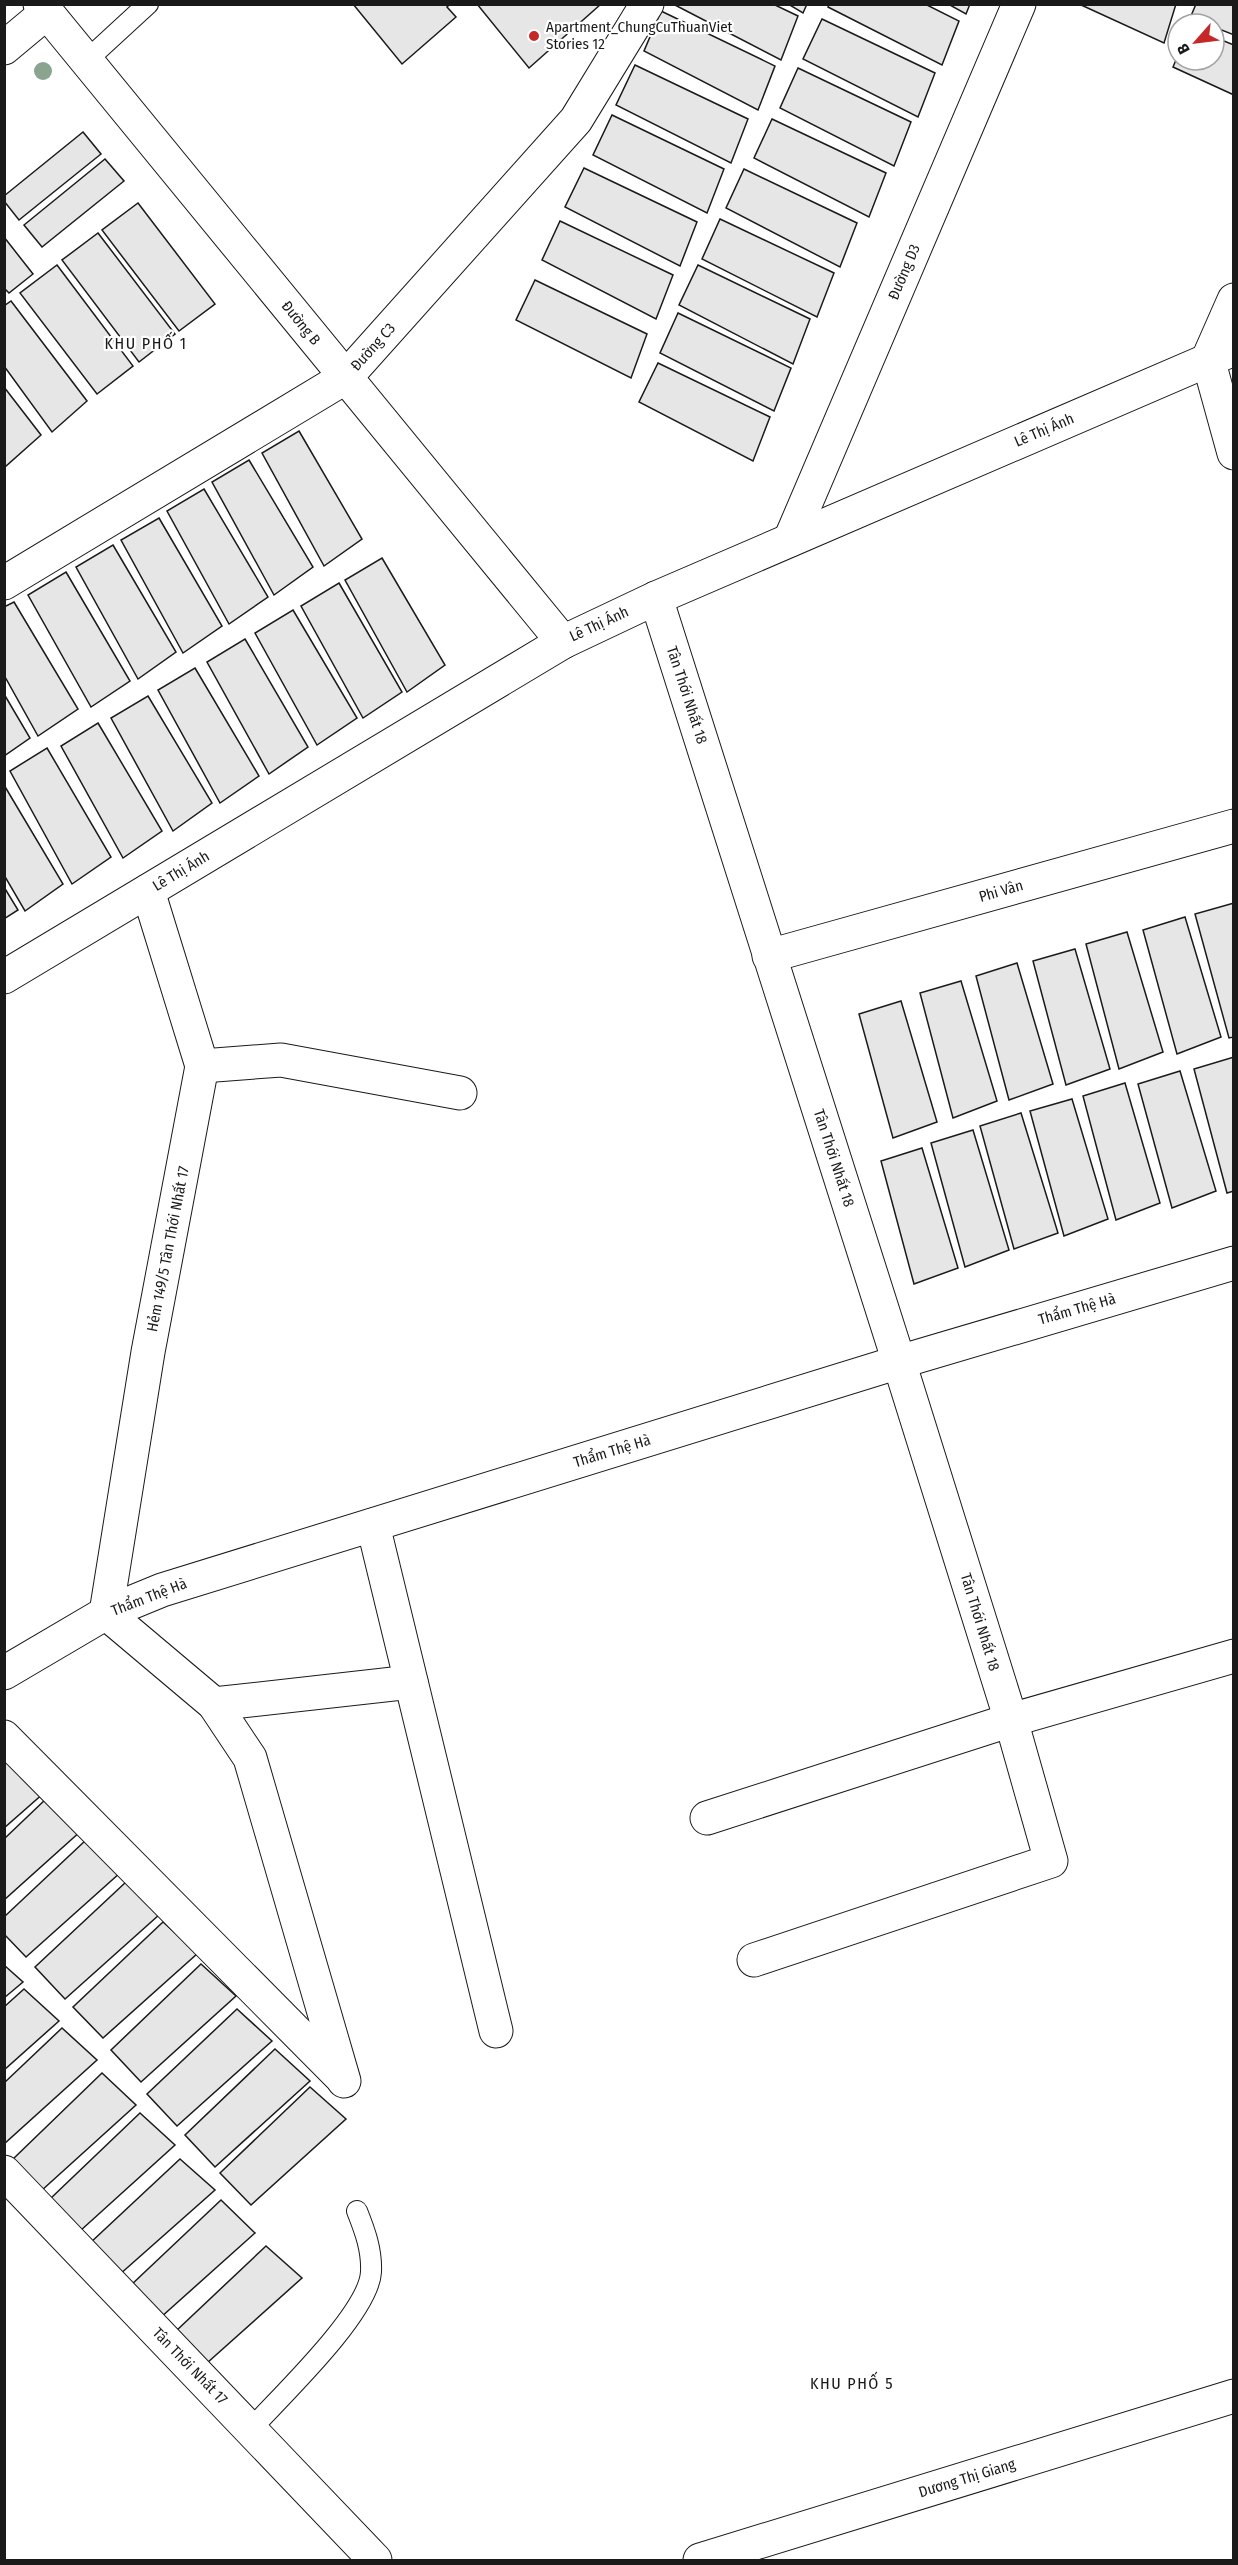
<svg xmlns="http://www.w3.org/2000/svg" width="1238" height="2565" font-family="'Fira Sans Condensed',sans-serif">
  <rect width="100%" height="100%" fill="#fff"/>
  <g fill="#e6e6e6" stroke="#1a1a1a" stroke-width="1.5">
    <path d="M353 4H450L447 7 456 17 402 64Z"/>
    <path d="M477 4H601L529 68Z"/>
    <path d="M673 4H773L798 16 781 60Z"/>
    <path d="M788 4H807L803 13Z"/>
    <path d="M829 4H925L959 21 942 65 828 7Z"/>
    <path d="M948 4H970L966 14Z"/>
    <path d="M1079 4H1176L1164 43Z"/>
    <path d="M1196 4H1234V35L1214 27V24H1208L1191 16Z"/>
    <path d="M661 11 775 66 758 110 644 51Z"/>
    <path d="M822 19 935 73 918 117 803 59Z"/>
    <path d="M1214 37 1234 45V95L1173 67 1178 55V60H1214Z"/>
    <path d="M635 65 748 119 731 163 616 105Z"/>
    <path d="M798 68 911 122 894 166 780 108Z"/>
    <path d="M612 115 724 169 707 213 593 155Z"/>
    <path d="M772 119 886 173 869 217 754 158Z"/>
    <path d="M83 132 101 154 19 220 4 201V196Z"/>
    <path d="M105 159 124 181 42 247 24 225Z"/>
    <path d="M584 168 697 222 680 266 565 207Z"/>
    <path d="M744 169 857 223 840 267 726 208Z"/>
    <path d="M138 203 215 304 179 331 102 230Z"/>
    <path d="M720 219 834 273 817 317 702 259Z"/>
    <path d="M560 221 673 275 656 319 542 260Z"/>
    <path d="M98 233 175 334 139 362 62 260Z"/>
    <path d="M4 237 33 274 9 293 4 288Z"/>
    <path d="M57 265 133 366 97 394 20 293Z"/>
    <path d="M698 265 810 319 793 364 679 305Z"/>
    <path d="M535 280 647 334 631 378 516 320Z"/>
    <path d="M11 301 87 401 52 432 4 366V306Z"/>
    <path d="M678 313 791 368 774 411 660 353Z"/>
    <path d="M658 363 770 417 753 461 639 402Z"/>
    <path d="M4 387 41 435 6 466 4 465Z"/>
    <path d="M299 431 362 539 324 566 262 453Z"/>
    <path d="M249 460 313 567 274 595 212 482Z"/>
    <path d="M204 489 268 597 229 624 167 511Z"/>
    <path d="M159 518 222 626 183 653 121 540Z"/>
    <path d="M113 545 176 652 138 679 76 567Z"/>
    <path d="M382 558 445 665 407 692 345 580Z"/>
    <path d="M66 572 130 681 91 707 28 595Z"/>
    <path d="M339 583 402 692 363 718 301 606Z"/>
    <path d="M14 602 78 709 38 736 4 675V607Z"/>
    <path d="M293 610 357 718 317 745 255 633Z"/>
    <path d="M245 639 308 747 269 774 207 662Z"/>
    <path d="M195 668 259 776 220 803 158 690Z"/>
    <path d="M4 694 30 738 4 756Z"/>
    <path d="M148 696 212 803 173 831 111 718Z"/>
    <path d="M98 723 162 831 123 858 61 746Z"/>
    <path d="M47 748 111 857 72 884 10 771Z"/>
    <path d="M4 785 63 884 25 911 4 875Z"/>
    <path d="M4 887 18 910 4 919Z"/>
    <path d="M1234 903V1037L1229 1038 1195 914Z"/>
    <path d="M1185 917 1221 1037 1177 1054 1143 930Z"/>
    <path d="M1127 932 1163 1052 1119 1069 1086 944Z"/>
    <path d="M1075 949 1110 1069 1066 1085 1033 961Z"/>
    <path d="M1017 963 1053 1084 1009 1100 976 976Z"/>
    <path d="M961 981 997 1101 953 1118 920 993Z"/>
    <path d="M901 1001 937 1122 893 1138 859 1014Z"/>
    <path d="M1234 1057V1191L1227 1193 1194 1069Z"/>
    <path d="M1180 1071 1216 1191 1172 1208 1138 1084Z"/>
    <path d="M1125 1083 1160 1203 1116 1220 1083 1096Z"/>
    <path d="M1072 1099 1108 1219 1064 1236 1030 1111Z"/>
    <path d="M1021 1113 1058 1233 1014 1249 980 1126Z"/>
    <path d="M973 1130 1009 1250 965 1267 931 1143Z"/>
    <path d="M922 1148 958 1268 914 1284 881 1161Z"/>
    <path d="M11 1760 45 1792 4 1828V1765Z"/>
    <path d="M47 1798 82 1830 4 1900V1839Z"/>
    <path d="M86 1840 121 1872 26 1957 4 1934V1917Z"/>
    <path d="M126 1882 160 1914 65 1999 35 1967Z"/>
    <path d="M163 1922 198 1953 103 2038 73 2007Z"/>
    <path d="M201 1964 236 1996 141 2082 111 2050Z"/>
    <path d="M4 1965 23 1982 4 1998Z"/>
    <path d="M24 1989 59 2021 4 2070V2007Z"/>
    <path d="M237 2009 272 2041 177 2126 147 2094Z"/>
    <path d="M62 2028 97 2060 4 2144V2083Z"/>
    <path d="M275 2049 310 2081 215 2167 185 2135Z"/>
    <path d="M102 2073 136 2105 41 2191 12 2160Z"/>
    <path d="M310 2087 346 2119 251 2205 220 2173Z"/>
    <path d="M140 2113 175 2145 80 2231 50 2199Z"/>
    <path d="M180 2159 215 2190 119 2275 89 2244Z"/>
    <path d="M221 2200 255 2233 160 2318 130 2286Z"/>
    <path d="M266 2246 302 2278 207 2363 176 2331Z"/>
  </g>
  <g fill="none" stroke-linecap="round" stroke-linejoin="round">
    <g stroke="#1a1a1a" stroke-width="22">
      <g id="service">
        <path d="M86 61 148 4"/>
        <path d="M250 2430C280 2397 369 2313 371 2272 372 2250 365 2231 357 2211"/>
      </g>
    </g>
    <g stroke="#1a1a1a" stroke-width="35">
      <g id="minor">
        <path d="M40 4 563 642"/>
        <path d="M4 48 46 13"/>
        <path d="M1234 300 1208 359 1234 453"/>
        <path d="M790 540 1019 4"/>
        <path d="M4 583 346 377 576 120 647 4"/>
        <path d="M656 598 899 1362 1011 1720 1051 1861 754 1960"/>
        <path d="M148 891 202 1066 148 1352 106 1613 214 1704 250 1758 344 2081"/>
        <path d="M769 956 1234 826"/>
        <path d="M4 977 563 642 656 598 1234 349"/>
        <path d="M202 1066 281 1060 460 1093"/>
        <path d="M373 1525 496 2031"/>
        <path d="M4 1673 106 1613 162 1590 899 1362 1234 1263"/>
        <path d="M214 1704 411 1682"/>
        <path d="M4 1737 341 2077"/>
        <path d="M707 1818 1011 1720 1234 1656"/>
        <path d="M4 2172 375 2560"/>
        <path d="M700 2560 1234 2396"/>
      </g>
    </g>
    <use href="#service" stroke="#fff" stroke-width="20"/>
    <use href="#minor" stroke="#fff" stroke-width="33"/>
  </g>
  <circle fill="#8aa48f" cx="43" cy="71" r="9"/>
  <circle fill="#c62828" stroke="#fff" stroke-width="2" cx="534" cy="36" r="6"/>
  <g text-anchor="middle" stroke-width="4.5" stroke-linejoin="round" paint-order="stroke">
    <g font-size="15" fill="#1a1a1a" stroke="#fff" text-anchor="start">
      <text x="546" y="32">Apartment_ChungCuThuanViet<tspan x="546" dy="17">Stories 12</tspan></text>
    </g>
    <g font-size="15" fill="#1a1a1a" stroke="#fff">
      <text transform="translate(904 272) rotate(-67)" y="5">Đường D3</text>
      <text transform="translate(301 323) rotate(51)" y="5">Đường B</text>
      <text transform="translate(373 347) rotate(-48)" y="5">Đường C3</text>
      <text transform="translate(1044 430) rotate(-23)" y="5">Lê Thị Ánh</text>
      <text transform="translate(599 624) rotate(-25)" y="5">Lê Thị Ánh</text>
      <text transform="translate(687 695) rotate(72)" y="5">Tân Thới Nhất 18</text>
      <text transform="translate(181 871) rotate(-31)" y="5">Lê Thị Ánh</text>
      <text transform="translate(1001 891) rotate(-16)" y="5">Phi Vân</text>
      <text transform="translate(834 1158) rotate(72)" y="5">Tân Thới Nhất 18</text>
      <text transform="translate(168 1249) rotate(-79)" y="5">Hẻm 149/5 Tân Thới Nhất 17</text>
      <text transform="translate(1077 1309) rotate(-16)" y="5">Thẩm Thệ Hà</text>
      <text transform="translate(612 1451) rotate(-17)" y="5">Thẩm Thệ Hà</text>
      <text transform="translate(149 1597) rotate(-21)" y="5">Thẩm Thệ Hà</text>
      <text transform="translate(980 1622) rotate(73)" y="5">Tân Thới Nhất 18</text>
      <text transform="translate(190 2366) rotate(46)" y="5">Tân Thới Nhất 17</text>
      <text transform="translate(967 2478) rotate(-17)" y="5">Dương Thị Giang</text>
    </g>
    <g font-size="16" letter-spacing="1.5" fill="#1a1a1a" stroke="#fff">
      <text x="146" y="349">KHU PHỐ 1</text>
      <text x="852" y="2389">KHU PHỐ 5</text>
    </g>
  </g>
  <rect width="1238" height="2565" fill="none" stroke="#1a1a1a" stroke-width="12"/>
  <g transform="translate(1196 42) rotate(242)"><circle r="28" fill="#ffffff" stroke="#a3a3a3" stroke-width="1.5"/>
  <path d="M0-4.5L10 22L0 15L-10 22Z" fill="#c62828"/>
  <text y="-9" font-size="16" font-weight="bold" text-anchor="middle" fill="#1a1a1a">B</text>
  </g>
</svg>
